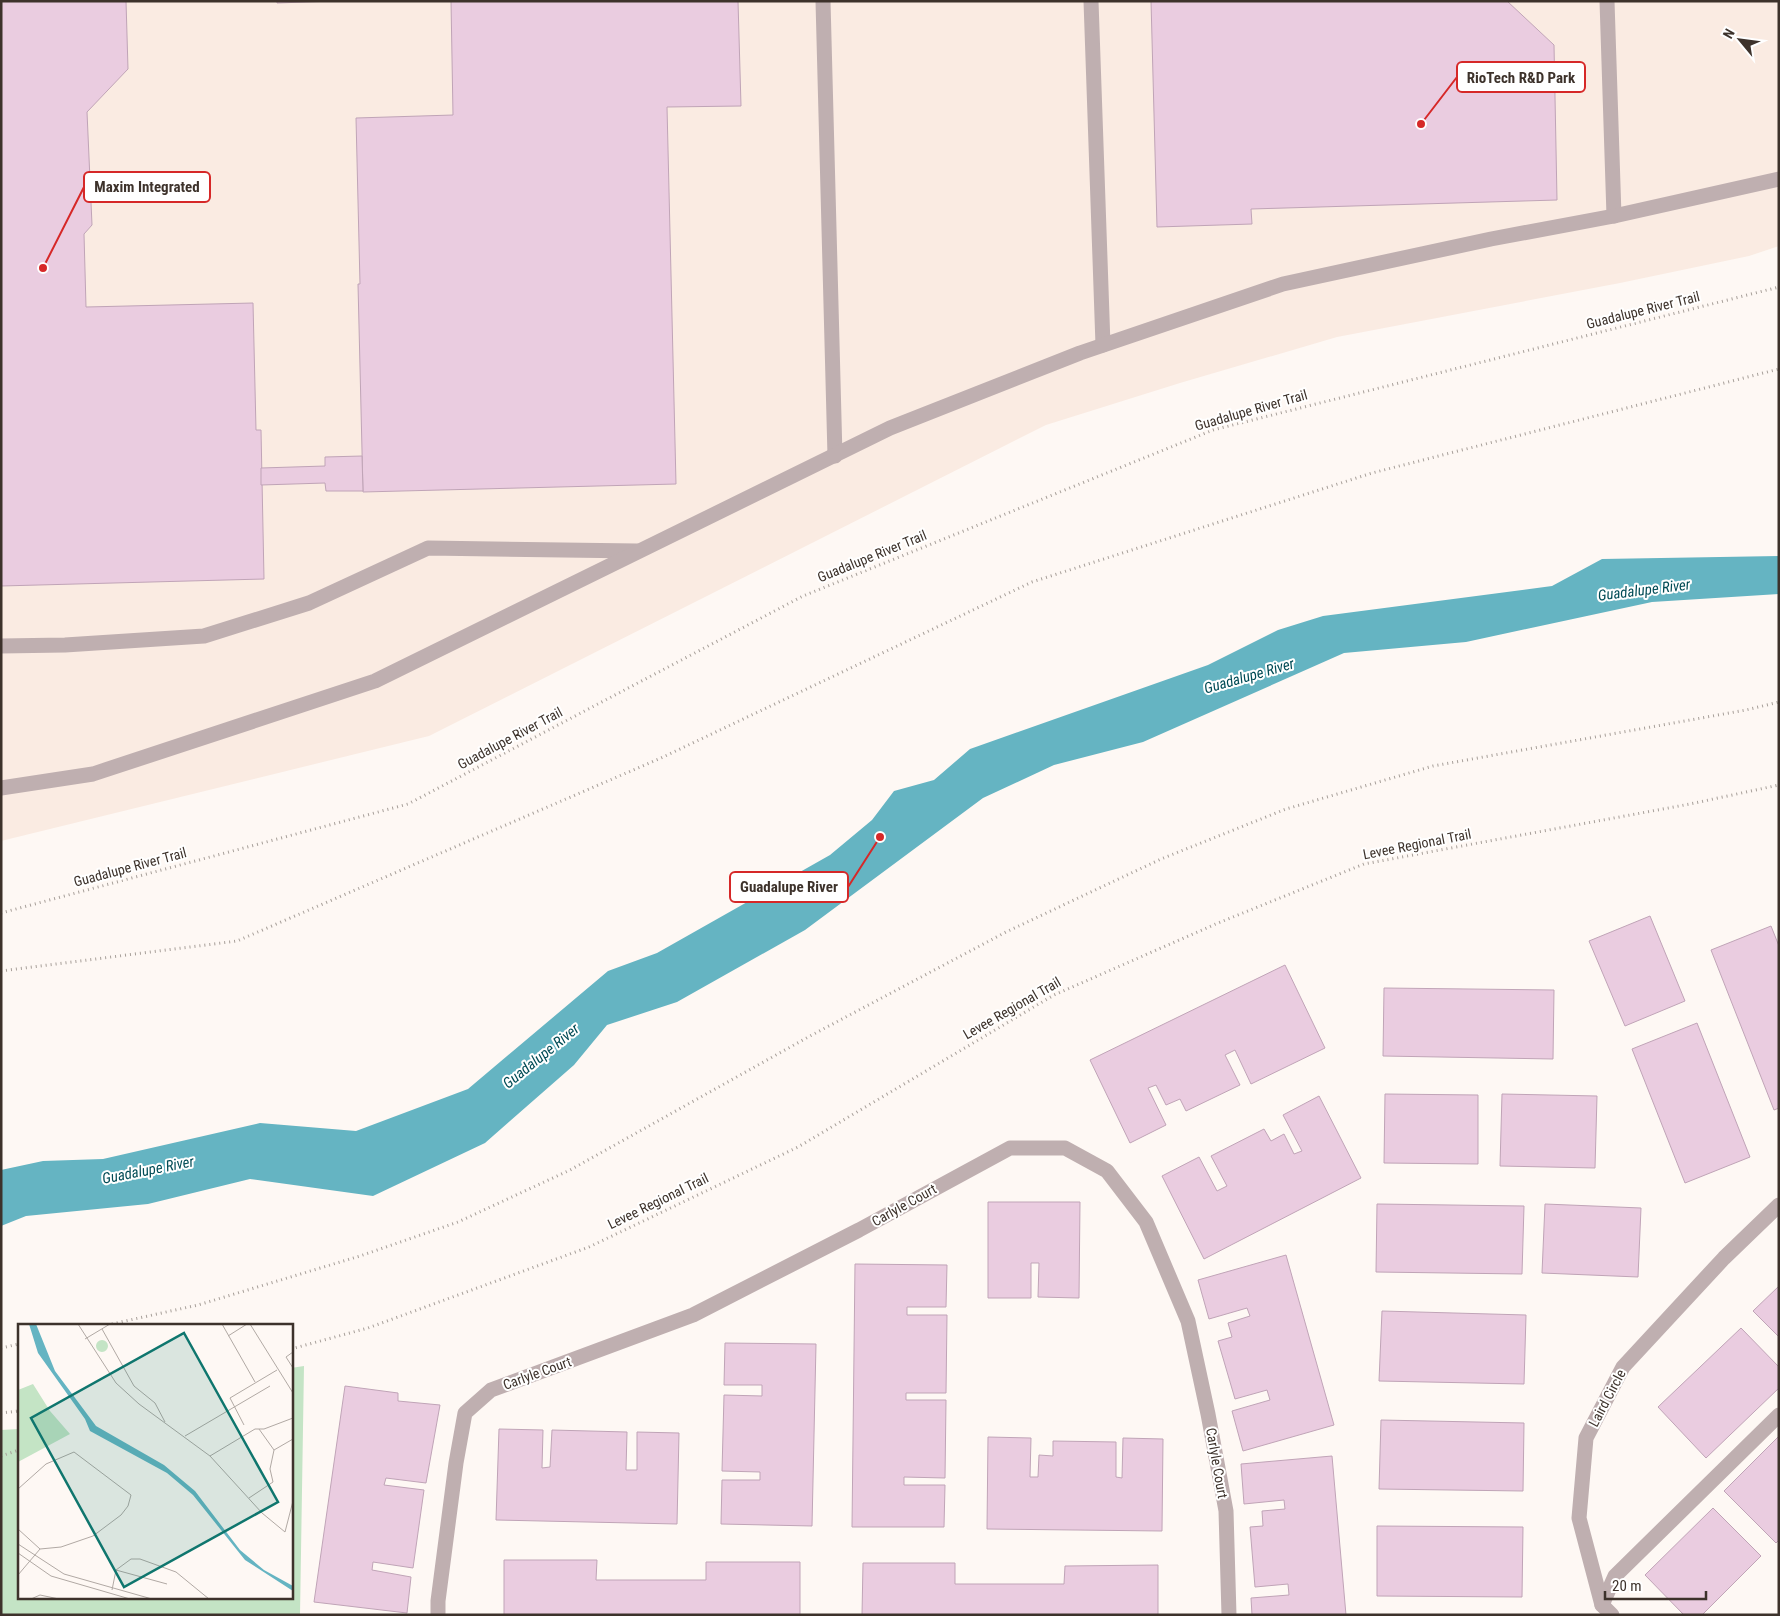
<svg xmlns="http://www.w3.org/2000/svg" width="1780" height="1616" font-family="'Roboto Condensed',sans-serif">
  <rect width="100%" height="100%" fill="#fef8f4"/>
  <path fill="#faebe2" d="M1 1H1779V246L1749 256 1620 283 1337 337 1180 383 1046 425 429 736 1 841Z"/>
  <path fill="#c4e4c5" d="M304 1366 300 1615H1V1430L19 1429V1597H291V1368Z"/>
  <path fill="#65b4c2" d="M1779 556V594L1652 602 1466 642 1344 653 1143 742 1054 765 983 798 805 930 677 1002 607 1025 574 1065 485 1143 373 1196 250 1179 148 1204 26 1216 1 1226V1170L43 1161 103 1159 260 1123 356 1131 468 1089 608 971 657 953 830 855 872 820 894 791 934 780 970 749 1208 665 1278 630 1323 616 1552 586 1602 559Z"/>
  <g fill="#eacce0" stroke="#c0a4b7">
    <path d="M1 1H126L128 69 87 112 92 225 84 234 86 307 253 303 256 430H261L264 579 1 586Z"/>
    <path d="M277 1H333L277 3Z"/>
    <path d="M451 1H738L741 106 667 107 676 484 363 492 358 284H360L356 118 453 115Z"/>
    <path d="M1151 1H1507L1554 45 1557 200 1251 209 1252 224 1157 227Z"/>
    <path d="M362 456 363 491H326L325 483 261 485V468L325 466V457Z"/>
    <path d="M1650 916 1685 1001 1625 1026 1589 941Z"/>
    <path d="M1771 926 1779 946V1108L1774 1110 1711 950Z"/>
    <path d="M1285 965 1325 1048 1251 1084 1235 1050 1225 1055 1240 1085 1186 1111 1180 1099 1166 1105 1156 1085 1148 1088 1166 1125 1130 1143 1090 1060Z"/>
    <path d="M1384 988 1554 990 1553 1059 1383 1056Z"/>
    <path d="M1697 1023 1750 1157 1685 1183 1632 1049Z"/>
    <path d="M1385 1094 1478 1095V1164L1384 1163Z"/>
    <path d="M1502 1094 1597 1096 1595 1168 1500 1166Z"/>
    <path d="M1319 1096 1361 1178 1204 1259 1162 1176 1199 1157 1217 1191 1227 1186 1211 1156 1264 1129 1271 1141 1284 1134 1294 1154 1302 1151 1283 1115Z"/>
    <path d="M988 1202H1080L1079 1298 1038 1297 1039 1263H1031V1298H988Z"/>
    <path d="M1377 1204 1524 1206 1522 1274 1376 1272Z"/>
    <path d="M1545 1204 1641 1208 1638 1277 1542 1273Z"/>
    <path d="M1286 1255 1334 1425 1243 1451 1232 1411 1270 1400 1267 1390 1235 1399 1218 1341 1232 1337 1228 1323 1250 1316 1247 1308 1209 1319 1198 1280Z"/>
    <path d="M855 1264 947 1265 946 1307H907V1315H947L946 1393H906V1400H946L945 1478 904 1477V1485H945L944 1527H852Z"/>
    <path d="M1779 1286V1337L1753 1311Z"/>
    <path d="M1382 1311 1526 1315 1524 1384 1379 1381Z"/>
    <path d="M1741 1328 1779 1367V1388L1706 1458 1658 1407Z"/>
    <path d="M725 1343 816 1344 812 1526 721 1524 722 1480H760V1472L722 1471 724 1395 762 1396V1385H724Z"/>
    <path d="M345 1386 398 1393V1401L440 1405 426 1483 386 1478 384 1485 424 1490 413 1568 373 1562 372 1570 411 1577 407 1613 314 1602Z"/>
    <path d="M1381 1420 1524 1423 1523 1491 1379 1489Z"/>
    <path d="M499 1429 543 1430 542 1468 550 1467 552 1430 627 1432 626 1470H637V1432L679 1433 677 1524 496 1520Z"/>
    <path d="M1779 1436V1540L1776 1543 1724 1491Z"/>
    <path d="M988 1437 1031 1438 1030 1477H1038L1039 1455 1053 1456V1441L1116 1442V1477L1122 1478 1123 1438 1163 1439 1162 1531 987 1529Z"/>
    <path d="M1332 1456 1346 1615H1252L1251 1598 1289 1595 1288 1584 1255 1587 1250 1527 1263 1526 1262 1511 1285 1509 1284 1500 1244 1504 1241 1464Z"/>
    <path d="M1713 1508 1761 1556 1702 1615H1684L1645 1575Z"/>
    <path d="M1377 1526 1523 1527 1522 1597 1377 1596Z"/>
    <path d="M504 1560H597L596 1580H706V1562H800V1615H504Z"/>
    <path d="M863 1563H955V1584H1064L1065 1566 1158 1565V1615H862Z"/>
  </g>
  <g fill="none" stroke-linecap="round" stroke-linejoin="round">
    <g stroke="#a79f99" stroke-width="3" stroke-dasharray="1 4" stroke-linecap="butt">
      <path d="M1 913 408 804 803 596 1213 430 1779 287"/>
      <path d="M1 971 237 941 661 758 1032 582 1372 473 1779 369"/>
      <path d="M107 1325 198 1305 360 1256 458 1222 570 1170 810 1036 1006 932 1161 859 1286 809 1433 766 1746 710 1779 702"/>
      <path d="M1 1348 19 1344"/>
      <path d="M291 1349 368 1328 589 1247 798 1147 1054 995 1218 923 1364 864 1690 804 1779 785"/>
      <path d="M1 1413 19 1411"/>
      <path d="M1 1456 19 1450"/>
    </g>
    <g stroke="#bfafb0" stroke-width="15">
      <path d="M823 1 835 456"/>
      <path d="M1091 1 1103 345"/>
      <path d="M1607 1 1614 216"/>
      <path d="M1 646 65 645 204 636 309 603 428 548 637 551"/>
      <path d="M1 788 93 774 375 681 890 428 1080 353 1283 284 1491 239 1614 216 1779 179"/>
      <path d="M1602 1605 1615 1576 1779 1415"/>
      <path d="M438 1615V1601L456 1463 465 1413 491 1390 693 1315 859 1230 1010 1148H1065L1107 1171 1146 1222 1188 1321 1208 1414 1226 1511 1229 1615"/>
    </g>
    <path stroke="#bfafb0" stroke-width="15" d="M1612 1615 1602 1605 1579 1518 1586 1438 1623 1367 1724 1258 1779 1205"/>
  </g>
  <g text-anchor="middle" stroke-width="4" stroke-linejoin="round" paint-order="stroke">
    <g font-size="14" fill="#3d322b" stroke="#fff">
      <text transform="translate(1643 310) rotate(-14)" y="5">Guadalupe River Trail</text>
      <text transform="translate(1251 410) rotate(-16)" y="5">Guadalupe River Trail</text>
      <text transform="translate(872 556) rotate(-22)" y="5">Guadalupe River Trail</text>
      <text transform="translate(510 738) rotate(-28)" y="5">Guadalupe River Trail</text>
      <text transform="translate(1417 844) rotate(-11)" y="5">Levee Regional Trail</text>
      <text transform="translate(130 867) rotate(-15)" y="5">Guadalupe River Trail</text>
      <text transform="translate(1012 1008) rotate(-30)" y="5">Levee Regional Trail</text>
      <text transform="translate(658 1201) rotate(-26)" y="5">Levee Regional Trail</text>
      <text transform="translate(904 1205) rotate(-29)" y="5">Carlyle Court</text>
      <text transform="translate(537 1373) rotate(-20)" y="5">Carlyle Court</text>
      <text transform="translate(1607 1398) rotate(-62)" y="5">Laird Circle</text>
      <text transform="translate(1217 1463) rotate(80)" y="5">Carlyle Court</text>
    </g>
    <g font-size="15" font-style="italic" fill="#004b55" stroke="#fff">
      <text transform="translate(1644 590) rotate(-7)" y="5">Guadalupe River</text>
      <text transform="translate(1249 676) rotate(-16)" y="5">Guadalupe River</text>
      <text transform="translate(541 1056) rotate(-39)" y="5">Guadalupe River</text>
      <text transform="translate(148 1170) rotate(-11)" y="5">Guadalupe River</text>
    </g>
  </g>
  <g transform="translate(18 1324)">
    <rect width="275" height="275" fill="#fef8f4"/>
    <path d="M78 22a6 6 0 1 1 12 0a6 6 0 1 1-12 0ZM15 60 32 87 52 110 0 138V66Z" fill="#c4e4c5"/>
    <path d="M11 0H18L37 47 78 102 146 141 177 167 222 226 246 246 275 262V267L227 236 175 171 149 149 72 107 67 95 20 29Z" fill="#65b4c2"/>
    <path fill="none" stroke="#b1a9a4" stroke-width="1" d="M60 0 98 59 121 80 192 132 244 189 267 208M204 0 237 58M232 0 275 69M84 5 116 62 137 79 147 98M210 12 229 0M67 15 92 0M275 28 268 33 275 44M226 101 212 74 259 46M241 105 256 126M167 112 252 62M192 132 237 105H246L275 94M0 165 28 140 56 128 113 171 110 182 103 191 75 212 43 223 22 225M231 174 255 158 252 145 256 126 275 115M0 205 22 225 0 251M267 208 275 177M0 220 46 250 134 275M0 229 33 252 112 275M98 246 149 260M94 266 98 246 113 235H122L158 248 191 275M13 275 22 271 41 275"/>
    <path fill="#0f766e" fill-opacity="0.15" stroke="#0f766e" stroke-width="2.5" d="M166 9 260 178 106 263 13 94Z"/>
    <rect width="275" height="275" fill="none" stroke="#3d322b" stroke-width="2.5"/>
  </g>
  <path fill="none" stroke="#d62828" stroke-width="2" d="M1421 124L1457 77M43 268L84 187M880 837L848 887"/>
  <g fill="#d62828" stroke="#fff" stroke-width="2">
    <circle cx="1421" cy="124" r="5"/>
    <circle cx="43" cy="268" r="5"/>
    <circle cx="880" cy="837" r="5"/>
  </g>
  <g fill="#fff" stroke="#d62828" stroke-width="2">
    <rect x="1457" y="62" width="128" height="30" rx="5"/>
    <rect x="84" y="172" width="126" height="30" rx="5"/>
    <rect x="730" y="872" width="118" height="30" rx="5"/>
  </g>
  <g font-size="15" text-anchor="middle" font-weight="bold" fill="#3d322b">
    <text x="1521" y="83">RioTech R&amp;D Park</text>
    <text x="147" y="192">Maxim Integrated</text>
    <text x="789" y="892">Guadalupe River</text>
  </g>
  <rect width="1780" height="1616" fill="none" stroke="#3d322b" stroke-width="5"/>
  <g transform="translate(1740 40) rotate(299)" stroke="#ffffff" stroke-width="4" paint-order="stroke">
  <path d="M0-4L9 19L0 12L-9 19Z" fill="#3d322b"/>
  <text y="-8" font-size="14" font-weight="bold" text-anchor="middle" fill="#3d322b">N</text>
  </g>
  <path d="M1605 1591v8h101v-8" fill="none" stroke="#3d322b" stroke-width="2.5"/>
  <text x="1612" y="1591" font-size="15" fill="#3d322b" stroke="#ffffff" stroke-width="4" paint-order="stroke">20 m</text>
</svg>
